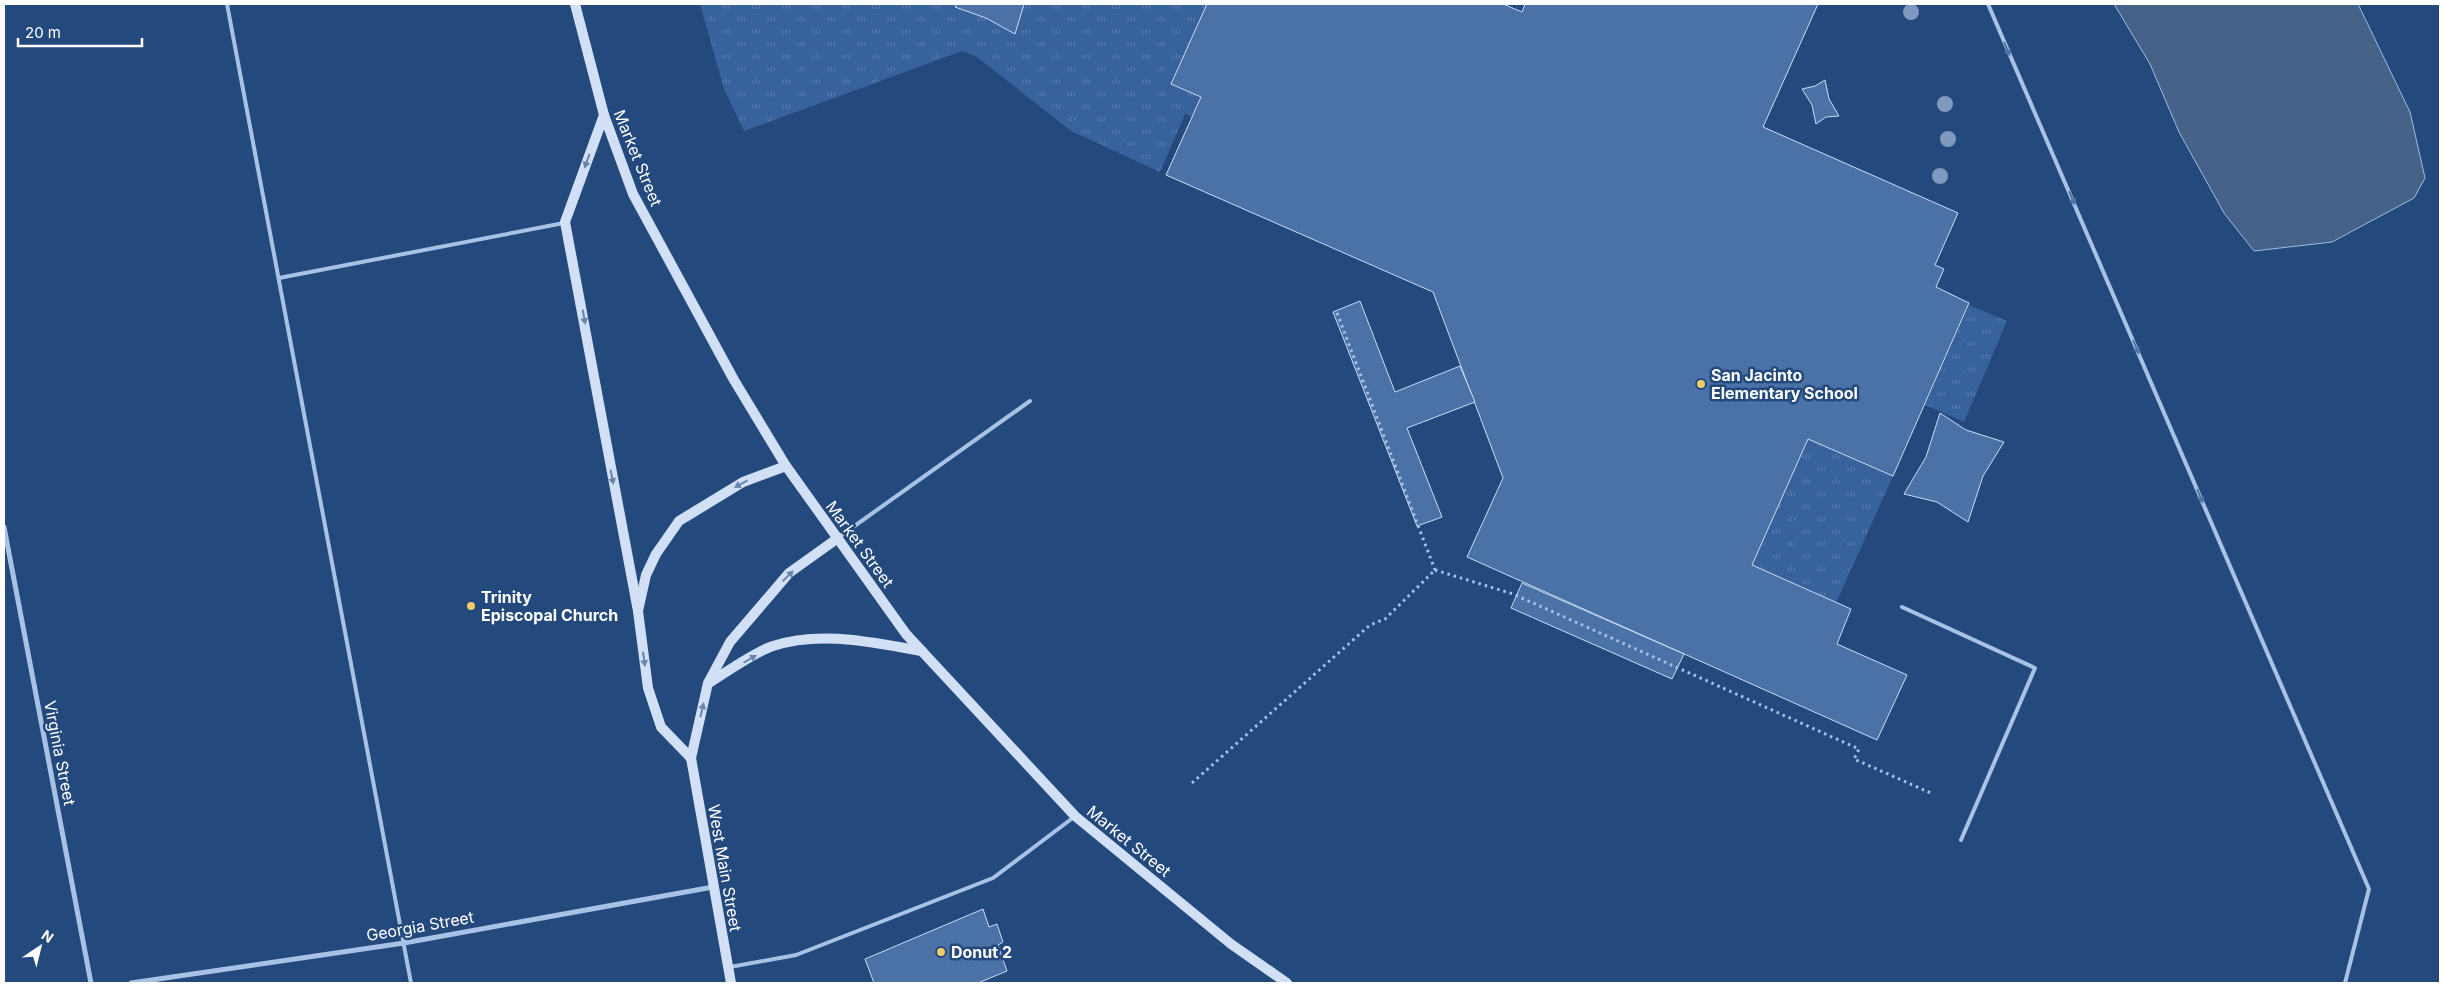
<svg xmlns="http://www.w3.org/2000/svg" width="2444" height="987" font-family="Inter,sans-serif">
  <defs>
    <pattern id="grass-tufts" width="24" height="20" patternUnits="userSpaceOnUse" patternTransform="scale(1.25)"><rect width="24" height="20" fill="#37629b"/><path d="M3 7l-1-3M5 7V3M7 7l1-3M15 17l-1-3M17 17v-4M19 17l1-3" fill="none" stroke="#557aaa"/></pattern>
  </defs>
  <rect width="100%" height="100%" fill="#23497d"/>
  <g fill="url(#grass-tufts)">
    <path d="M700 4H1207L1171 83 1201 97 1193 117 1185 114 1160 172 1071 131 977 57 962 51 744 131 724 89Z"/>
    <path d="M1969 305 2007 321 1964 422 1925 405Z"/>
    <path d="M1808 439 1893 476 1836 603 1752 565Z"/>
  </g>
  <path fill="#466288" stroke="#9cbde6" d="M2114 4H2358L2410 112 2425 178 2414 198 2332 242 2254 251 2224 213 2179 132 2150 64Z"/>
  <g fill="#4b72a6" stroke="#cbddf4">
    <path d="M957 4H1024L1015 34 986 18 955 7Z"/>
    <path d="M1207 4H1503L1522 12 1525 4H1818L1763 127 1958 213 1935 265 1944 269 1936 287 1969 303 1893 476 1808 439 1752 565 1851 609 1837 644 1907 675 1877 740 1467 557 1503 478 1433 292 1166 175 1201 97 1171 84Z"/>
    <path d="M1825 80 1829 99 1839 116 1826 117 1816 124 1812 105 1802 89 1815 86Z"/>
    <path d="M1360 301 1395 392 1460 366 1475 402 1407 428 1442 517 1417 526 1333 312Z"/>
    <path d="M1940 413 1966 430 2004 442 1983 476 1968 522 1937 502 1904 494 1926 457Z"/>
    <path d="M1522 583 1684 654 1672 679 1511 608Z"/>
    <path d="M983 909 989 927 997 924 1003 942 998 945 1007 971 978 983H874L865 959Z"/>
  </g>
  <g fill="none" stroke-linecap="round" stroke-linejoin="round">
    <g stroke="#a8c2e6" stroke-width="3" stroke-dasharray="2.5 4" stroke-linecap="butt">
      <path d="M1337 313 1435 570"/>
      <path d="M1435 570 1513 594 1859 749 1854 759 1933 794"/>
      <path d="M1192 783 1370 625 1385 619 1435 570"/>
    </g>
    <g stroke="#a8c2e6" stroke-width="4">
      <path d="M227 4 411 983"/>
      <path d="M1988 4 2369 889 2345 983"/>
      <path d="M279 278 564 223"/>
      <path d="M839 537 1030 401"/>
      <path d="M1902 607 2035 668 1961 840"/>
      <path d="M730 967 796 955 993 878 1074 817"/>
    </g>
    <g stroke="#a8c2e6" stroke-width="5">
      <path d="M4 527 91 983"/>
      <path d="M131 983 404 943 713 887"/>
    </g>
    <g stroke="#d1e0f5" stroke-width="10">
      <path d="M575 4 604 115 633 194 734 380 786 466 906 634 1075 816 1231 944 1287 983"/>
      <path d="M604 115 565 222 638 611"/>
      <path d="M709 683C727 672 754 652 773 646 821 630 874 643 922 651"/>
      <path d="M691 758 661 727 648 688 638 611 646 575 656 554 679 521 743 482 786 466"/>
      <path d="M731 983 691 758 708 683 730 642 789 573 838 538"/>
    </g>
  </g>
  <g fill="#7f9abe">
    <circle cx="1911" cy="12" r="8"/>
    <circle cx="1945" cy="104" r="8"/>
    <circle cx="1948" cy="139" r="8"/>
    <circle cx="1940" cy="176" r="8"/>
  </g>
  <defs><path id="oneway-solid" d="M-6-.8H1V-3.2L6.5 0L1 3.2V.8H-6Z" transform="scale(1.25)"/></defs>
  <g fill="#5273a2">
    <use href="#oneway-solid" transform="translate(2007 49) rotate(67)"/>
    <use href="#oneway-solid" transform="translate(2072 198) rotate(67)"/>
    <use href="#oneway-solid" transform="translate(2136 347) rotate(67)"/>
    <use href="#oneway-solid" transform="translate(2200 496) rotate(67)"/>
  </g>
  <g fill="#6985ad">
    <use href="#oneway-solid" transform="translate(587 161) rotate(110)"/>
    <use href="#oneway-solid" transform="translate(584 317) rotate(80)"/>
    <use href="#oneway-solid" transform="translate(612 477) rotate(79)"/>
    <use href="#oneway-solid" transform="translate(741 484) rotate(152)"/>
    <use href="#oneway-solid" transform="translate(788 576) rotate(-44)"/>
    <use href="#oneway-solid" transform="translate(644 659) rotate(82)"/>
    <use href="#oneway-solid" transform="translate(750 659) rotate(-30)"/>
    <use href="#oneway-solid" transform="translate(702 710) rotate(-77)"/>
  </g>
  <g fill="#f0cc6b" stroke="#23497d" stroke-width="2">
    <circle cx="1701" cy="384" r="5"/>
    <circle cx="471" cy="606" r="5"/>
    <circle cx="941" cy="952" r="5"/>
  </g>
  <g text-anchor="middle" stroke-width="5" stroke-linejoin="round" paint-order="stroke">
    <g font-size="16" fill="#fff" stroke="#23497d">
      <text transform="translate(638 158) rotate(68)" y="6">Market Street</text>
      <text transform="translate(860 544) rotate(54)" y="6">Market Street</text>
      <text transform="translate(60 753) rotate(79)" y="6">Virginia Street</text>
      <text transform="translate(1129 841) rotate(39)" y="6">Market Street</text>
      <text transform="translate(725 868) rotate(80)" y="6">West Main Street</text>
      <text transform="translate(420 926) rotate(-10)" y="6">Georgia Street</text>
    </g>
    <g font-size="16" font-weight="bold" fill="#fff" stroke="#23497d" text-anchor="start">
      <text x="1711" y="381">San Jacinto<tspan x="1711" dy="18">Elementary School</tspan></text>
      <text x="481" y="603">Trinity<tspan x="481" dy="18">Episcopal Church</tspan></text>
      <text x="951" y="958">Donut 2</text>
    </g>
  </g>
  <rect width="2444" height="987" fill="none" stroke="#ffffff" stroke-width="10"/>
  <g transform="translate(40 947) rotate(35)" stroke="#23497d" stroke-width="4" paint-order="stroke">
  <path d="M0-4L9 19L0 12L-9 19Z" fill="#ffffff"/>
  <text y="-8" font-size="14" font-weight="bold" text-anchor="middle" fill="#ffffff">N</text>
  </g>
  <path d="M18 38v8h124v-8" fill="none" stroke="#ffffff" stroke-width="2.5"/>
  <text x="25" y="38" font-size="15" fill="#ffffff" stroke="#23497d" stroke-width="4" paint-order="stroke">20 m</text>
</svg>
